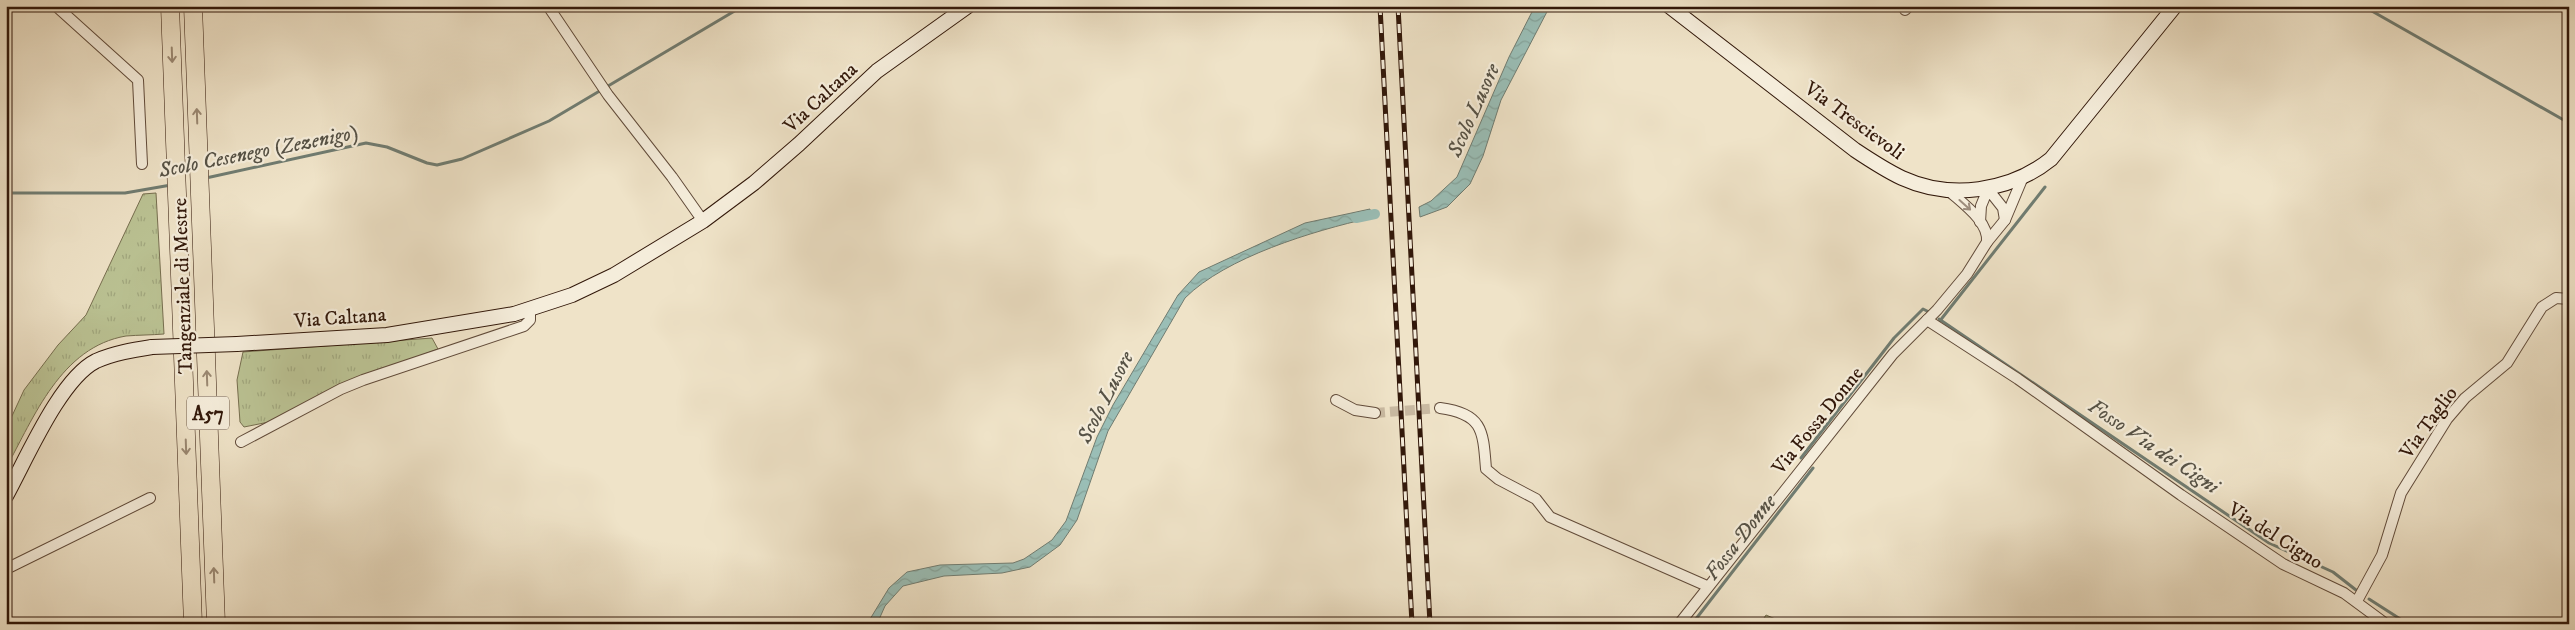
<svg xmlns="http://www.w3.org/2000/svg" width="2575" height="630" font-family="'IM FELL DW Pica',serif">
  <defs>
    <pattern id="grass-tufts" width="24" height="20" patternUnits="userSpaceOnUse" patternTransform="scale(1.25)"><rect width="24" height="20" fill="#bbc394"/><path d="M3 7l-1-3M5 7V3M7 7l1-3M15 17l-1-3M17 17v-4M19 17l1-3" fill="none" stroke="#a1a77e"/></pattern>
    <pattern id="water-waves" width="16" height="10" patternUnits="userSpaceOnUse" patternTransform="scale(1.25)"><rect width="16" height="10" fill="#9abeb6"/><path d="M0 5q4-4 8 0t8 0" fill="none" stroke="#85a39b"/></pattern>
  </defs>
  <rect width="100%" height="100%" fill="#efe3c8"/>
  <filter id="stains"><feTurbulence type="fractalNoise" baseFrequency=".004" numOctaves="4"/><feColorMatrix values="0 0 0 0 .2 0 0 0 0 .09 0 0 0 0 .02 0 0 0 .5 -.17"/></filter>
  <radialGradient id="worn" r=".72"><stop offset=".6" stop-color="#630" stop-opacity="0"/><stop offset="1" stop-color="#630" stop-opacity=".3"/></radialGradient>
  <g fill="url(#grass-tufts)" stroke="#766e4f">
    <path d="M156 193 164 334C152 335 138 335 126 336 61 347 34 417 6 468V429L24 390 58 345 86 315 143 194Z"/>
    <path d="M432 338 438 349 352 381 269 422 244 427 240 422 237 380 243 352Z"/>
    <path d="M1766 615 1787 624H1760Z"/>
  </g>
  <g fill="url(#water-waves)" stroke="#707c71">
    <path d="M1535 6H1550L1501 100 1483 156 1470 184 1447 207 1420 217 1419 207 1431 201 1457 177 1509 57Z"/>
    <path d="M1370 209V218C1313 231 1226 257 1185 298L1108 431 1077 520 1060 545 1030 567 1002 573 944 576 903 586 885 606 877 624H867L889 588 907 572 940 565 1013 563 1024 559 1052 540 1066 521 1097 437 1113 405 1178 295 1199 272 1305 223Z"/>
  </g>
  <g fill="none" stroke-linecap="round" stroke-linejoin="round">
    <g stroke="#707c71" stroke-width="3">
      <path d="M2363 6 2569 123"/>
      <path d="M206 178 366 143 387 147 427 163 437 165 462 159 549 121 743 6"/>
      <path d="M6 193H125L171 185"/>
      <path d="M1939 319 2269 543 2333 572 2356 590"/>
      <path d="M1939 322 2045 187"/>
      <path d="M1801 458 1894 338 1923 309 1929 312"/>
      <path d="M2369 599 2408 624"/>
      <path d="M1692 624 1813 468"/>
    </g>
    <path stroke="#9abeb6" stroke-width="10" d="M1356 218 1375 214"/>
    <path stroke="#c9baa2" stroke-width="10" stroke-dasharray="10 5" stroke-linecap="butt" d="M1375 413 1440 408"/>
    <g stroke="#614b3a" stroke-width="12">
      <g id="minor">
        <path d="M56 6 138 80 142 164"/>
        <path d="M548 6 608 95 672 177 703 221"/>
        <path d="M1905 10 1909 6"/>
        <path d="M1948 190C1962 203 1989 221 1987 242"/>
        <path d="M1980 222 1981 206 1988 189 2003 208 2005 220"/>
        <path d="M1927 320 2018 379 2181 495 2283 564 2344 593 2386 624"/>
        <path d="M1336 400 1355 410 1375 413"/>
        <path d="M1440 408C1483 414 1483 430 1486 469L1498 479 1536 499 1550 517 1707 586"/>
        <path d="M241 442 341 389 363 380 524 326 530 320V310"/>
        <path d="M6 569 150 498"/>
        <path d="M2357 601 2382 555 2401 493 2447 419 2465 398 2507 363 2542 307 2556 298 2569 299"/>
        <path d="M1679 624 1893 354 1937 310 1967 274 1987 242 2005 220 2023 177"/>
      </g>
    </g>
    <g stroke="#32180a" stroke-width="16">
      <g id="secondary">
        <path d="M1669 6 1855 150C1870 160 1885 170 1902 178 1950 200 2010 192 2051 159L2175 6"/>
        <path d="M237 344 387 335 514 314 572 295 614 275 703 221 754 183 799 144 877 71 968 6"/>
        <path d="M6 496C26 460 60 379 96 361 114 353 133 350 152 347"/>
      </g>
    </g>
    <g stroke="#32180a" stroke-width="19">
      <g id="motorway">
        <path d="M170 6 193 624"/>
        <path d="M193 6 216 624"/>
      </g>
    </g>
    <use href="#minor" stroke="#f5eddb" stroke-width="10"/>
    <use href="#secondary" stroke="#f5eddb" stroke-width="14"/>
    <use href="#motorway" stroke="#efe3c8" stroke-width="18"/>
    <g stroke="#32180a" stroke-width="5">
      <g id="rail">
        <path d="M1380 6 1412 624"/>
        <path d="M1398 6 1430 624"/>
      </g>
    </g>
    <use href="#rail" stroke="#f5eddb" stroke-width="3" stroke-dasharray="9" stroke-linecap="butt"/>
    <g stroke="#32180a" stroke-width="16" stroke-linecap="butt">
      <path id="secondary-bridge" d="M152 347 237 344"/>
    </g>
    <use href="#secondary-bridge" stroke="#f5eddb" stroke-width="14"/>
  </g>
  <defs><path id="oneway-shaft" d="M-6 0H5M1.5-3L5.5 0L1.5 3" fill="none" stroke-width="1.6" stroke-linecap="round" stroke-linejoin="round" transform="scale(1.25)"/></defs>
  <g stroke="#9a8872">
    <use href="#oneway-shaft" transform="translate(172 55) rotate(88)"/>
    <use href="#oneway-shaft" transform="translate(197 116) rotate(-92)"/>
    <use href="#oneway-shaft" transform="translate(207 378) rotate(-92)"/>
    <use href="#oneway-shaft" transform="translate(186 447) rotate(88)"/>
    <use href="#oneway-shaft" transform="translate(214 575) rotate(-92)"/>
  </g>
  <use stroke="#9d8d7d" href="#oneway-shaft" transform="translate(1965 205) rotate(42)"/>
  <g text-anchor="middle" stroke-width="4.5" stroke-linejoin="round" paint-order="stroke">
    <rect fill="#f5eddb" stroke="#6c5849" stroke-width="1" x="187" y="396.5" width="42" height="33" rx="4"/>
    <g font-size="19" font-weight="bold" fill="#32180a">
      <text x="208" y="420">A57</text>
    </g>
    <g font-size="20" fill="#32180a" stroke="#f5eddb">
      <text transform="translate(820 97) rotate(-43)" y="7">Via Caltana</text>
      <text transform="translate(1855 120) rotate(36)" y="7">Via Trescievoli</text>
      <text transform="translate(182 286) rotate(-92)" y="7">Tangenziale di Mestre</text>
      <text transform="translate(340 317) rotate(-4)" y="7">Via Caltana</text>
      <text transform="translate(1817 420) rotate(-51)" y="7">Via Fossa Donne</text>
      <text transform="translate(2428 422) rotate(-54)" y="7">Via Taglio</text>
      <text transform="translate(2276 535) rotate(32)" y="7">Via del Cigno</text>
    </g>
    <g font-size="21" font-style="italic" fill="#565246" stroke="#f5eddb">
      <text transform="translate(1473 110) rotate(-66)" y="7">Scolo Lusore</text>
      <text transform="translate(258 151) rotate(-11)" y="7">Scolo Cesenego (Zezenigo)</text>
      <text transform="translate(1105 397) rotate(-63)" y="7">Scolo Lusore</text>
      <text transform="translate(2154 446) rotate(34)" y="7">Fosso Via dei Cigni</text>
      <text transform="translate(1740 537) rotate(-52)" y="7">Fossa Donne</text>
    </g>
  </g>
  <rect width="2575" height="630" fill="none" stroke="#efe3c8" stroke-width="25"/>
  <rect x="8" y="8" width="2560" height="615" fill="none" stroke="#32180a" stroke-width="2.5"/>
  <rect x="12" y="12" width="2550" height="605" fill="none" stroke="#32180a"/>
  <rect width="100%" height="100%" filter="url(#stains)"/>
  <rect width="100%" height="100%" fill="url(#worn)"/>
</svg>
